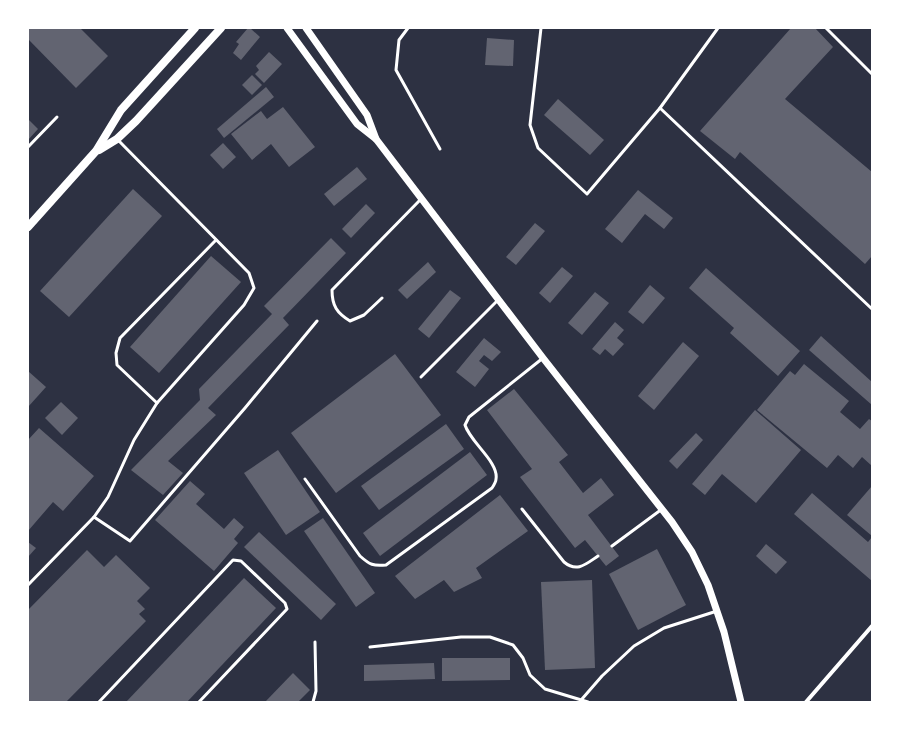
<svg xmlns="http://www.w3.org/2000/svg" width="900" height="730" font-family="Quicksand,sans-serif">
  <rect width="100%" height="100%" fill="#2d3142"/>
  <g fill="#626471">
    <path d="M28 28H80L108 56 76 88 28 39Z"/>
    <path d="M248 28H250L260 37 241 60 233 53 239 44 236 42Z"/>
    <path d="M791 28H815L833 47 785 99 872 172V256L865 264 740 152 735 159 700 131Z"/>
    <path d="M487 38 514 40 513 66 485 65Z"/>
    <path d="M269 52 282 64 264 83 255 74 259 70 256 66Z"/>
    <path d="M252 75 262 85 252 95 242 85Z"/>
    <path d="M266 87 274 97 224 138 217 129Z"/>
    <path d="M558 99 604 140 590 155 544 115Z"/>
    <path d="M283 107 315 147 289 167 271 144 252 160 231 134 261 111 267 119Z"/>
    <path d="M28 119 38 129 28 140Z"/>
    <path d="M223 143 236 157 223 169 210 155Z"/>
    <path d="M357 167 367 179 334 206 324 194Z"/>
    <path d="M133 189 162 216 69 317 40 291Z"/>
    <path d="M638 190 673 218 664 229 645 214 622 243 605 229Z"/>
    <path d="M366 204 375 213 351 238 342 229Z"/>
    <path d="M535 223 545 231 516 265 506 257Z"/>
    <path d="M331 238 346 253 283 318 289 325 208 408 216 415 168 461 183 473 163 495 131 470 200 400 199 389 272 314 264 306Z"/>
    <path d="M211 256 241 282 159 373 130 347Z"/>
    <path d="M428 262 436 272 407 299 398 290Z"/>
    <path d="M562 267 573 276 550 303 539 293Z"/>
    <path d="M706 268 800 351 778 376 730 333 734 328 689 288Z"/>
    <path d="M650 285 665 298 643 324 628 312Z"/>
    <path d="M450 290 461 298 429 338 418 329Z"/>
    <path d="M595 292 609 303 582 335 568 323Z"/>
    <path d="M615 322 624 330 617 338 624 344 613 356 605 349 600 355 592 349Z"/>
    <path d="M821 336 872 382V405L809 350Z"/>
    <path d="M484 338 501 352 492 361 484 355 479 361 489 369 475 387 456 372Z"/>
    <path d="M683 342 699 356 654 410 638 396Z"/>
    <path d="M395 354 441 415 336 493 291 433Z"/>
    <path d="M804 364 849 401 840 412 860 429 869 419 872 421V466L862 457 853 468 838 455 827 468 757 410 790 371 795 375Z"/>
    <path d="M28 371 46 387 28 407Z"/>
    <path d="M514 389 568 455 559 462 583 493 601 478 614 495 588 515 619 556 606 566 585 540 575 548 520 477 532 469 487 410Z"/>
    <path d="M61 402 78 418 62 435 45 418Z"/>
    <path d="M755 410 801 450 756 503 722 474 705 495 692 484Z"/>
    <path d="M446 424 464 449 379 510 361 486Z"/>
    <path d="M39 428 94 476 63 511 53 502 28 531V440Z"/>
    <path d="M696 433 703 440 677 469 669 461Z"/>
    <path d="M278 450 320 512 286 535 244 473Z"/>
    <path d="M470 452 487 475 380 556 363 533Z"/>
    <path d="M190 481 205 494 196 504 224 529 234 518 244 527 234 539 238 543 214 571 155 520Z"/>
    <path d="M872 486V536L847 515Z"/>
    <path d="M812 493 868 542 872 537V581L794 514Z"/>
    <path d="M500 495 528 531 476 568 482 578 454 592 444 580 415 599 395 576Z"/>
    <path d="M323 518 375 593 356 607 304 531Z"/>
    <path d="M259 532 336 604 321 620 244 547Z"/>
    <path d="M28 542 36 548 28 557Z"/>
    <path d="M766 544 787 562 776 574 756 556Z"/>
    <path d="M657 549 686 605 638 630 609 574Z"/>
    <path d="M87 550 104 567 116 555 150 588 137 601 145 609 139 614 146 621 66 702H28V610Z"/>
    <path d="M244 578 276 608 187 702H126Z"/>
    <path d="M592 580 595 668 545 670 541 582Z"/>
    <path d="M442 658H510V680L442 681Z"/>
    <path d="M434 663 435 679 364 681V665Z"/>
    <path d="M293 673 310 690 298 702H265Z"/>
  </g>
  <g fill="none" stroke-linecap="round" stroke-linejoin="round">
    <g stroke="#fff" stroke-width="3">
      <path d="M408 28 399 40 396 70 440 149"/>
      <path d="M541 28 530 125 538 148 587 194 660 108 718 28"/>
      <path d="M826 28 872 74"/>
      <path d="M660 108 872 309"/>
      <path d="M28 147 57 117"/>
      <path d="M382 298 364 315 350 321C337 313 332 306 332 290L421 199"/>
      <path d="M421 377 498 300"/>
      <path d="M157 403 117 365 116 353 120 338 216 240"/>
      <path d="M305 479 360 556C370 565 373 566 386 565L492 488C494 485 496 482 496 479 499 462 470 442 465 425L469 417 543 358"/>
      <path d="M522 509 564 562C577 573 586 564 598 556"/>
      <path d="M94 517 130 541 245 408 317 321"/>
      <path d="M612 546 662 509"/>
      <path d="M28 585 94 517 108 497 134 440 157 403 244 305 254 288 249 273 118 140"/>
      <path d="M370 647 461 637H490L513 645 523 658 530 675 545 689 588 702"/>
      <path d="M582 699 602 676 634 646 664 628 717 611"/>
      <path d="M99 702 233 560 241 561 285 603 287 609 199 702"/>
      <path d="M313 702 316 691 315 642"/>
    </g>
    <path stroke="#fff" stroke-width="4" d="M806 702 872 626"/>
    <g stroke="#fff" stroke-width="7">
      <path d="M287 28 357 124 376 139 543 358 672 522 692 552 708 585 724 632 741 702"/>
      <path d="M306 28 367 115 376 139"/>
    </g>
    <g stroke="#fff" stroke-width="8">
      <path d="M99 150 117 139 136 121 221 28"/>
      <path d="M28 227 96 151 121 110 195 28"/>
    </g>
  </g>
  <rect width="900" height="730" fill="none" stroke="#ffffff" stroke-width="58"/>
</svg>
